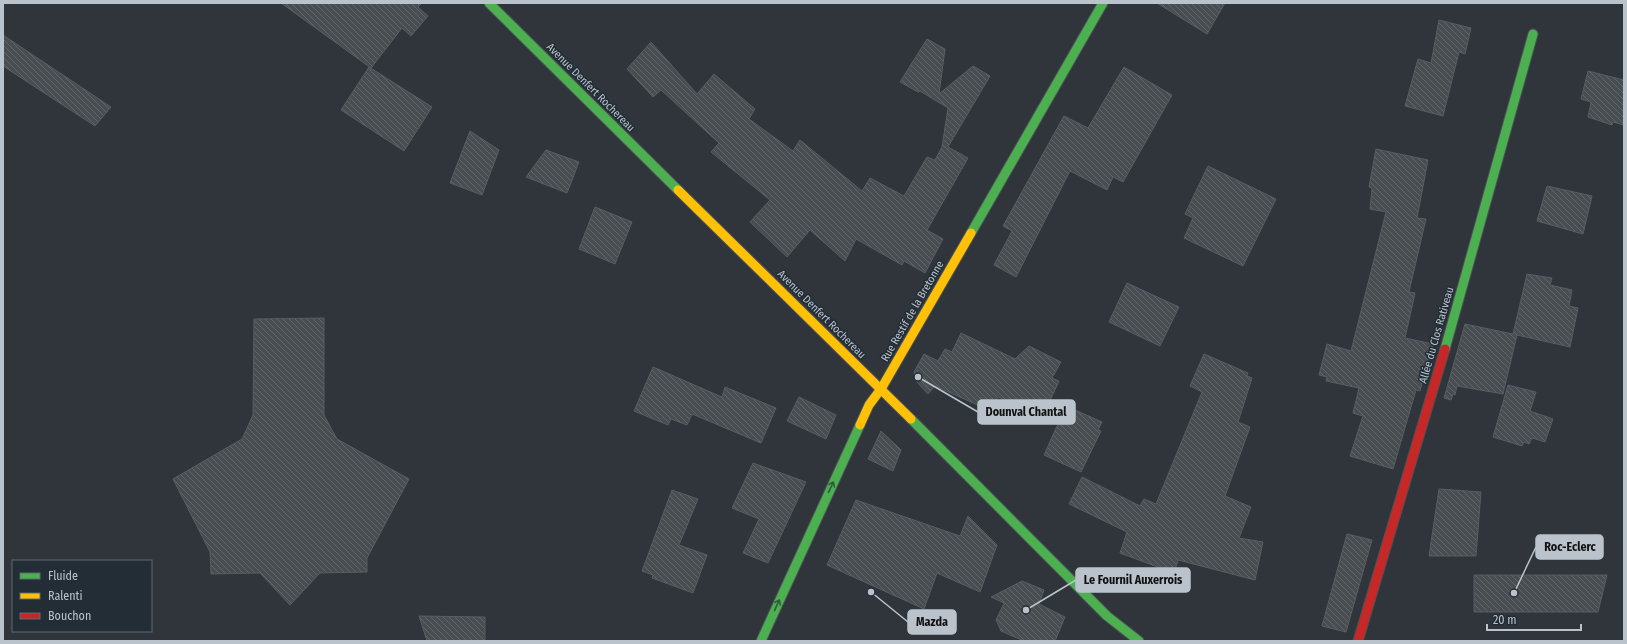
<svg xmlns="http://www.w3.org/2000/svg" width="1627" height="644" font-family="'Fira Sans Condensed',sans-serif">
  <defs>
    <pattern id="building-back-hatch" width="6" height="6" patternUnits="userSpaceOnUse"><rect width="6" height="6" fill="#484d52"/><path d="M-1 5l2 2M0 0l6 6M5-1l2 2" fill="none" stroke="#60656a"/></pattern>
  </defs>
  <rect width="100%" height="100%" fill="#2f353b"/>
  <g fill="url(#building-back-hatch)" stroke="#575d63">
    <path d="M281 3H422L418 7 428 16 411 36 402 28 371 68Z"/>
    <path d="M1157 3H1225L1207 34Z"/>
    <path d="M1439 20 1471 28 1465 54 1459 52 1443 116 1405 106 1418 59 1431 63Z"/>
    <path d="M3 35 111 107 95 126 3 66Z"/>
    <path d="M927 39 945 49 939 94 973 66 990 76 948 147 968 158 927 230 943 239 925 273 904 261 902 265 856 239 845 261 810 230 787 257 750 222 770 200 711 152 719 143 661 90 653 97 627 69 651 42 697 94 714 74 755 109 749 119 793 151 800 140 862 191 870 178 904 196 927 157 935 160 942 147 948 108 920 91 918 92 900 82Z"/>
    <path d="M369 67 432 107 404 151 341 110Z"/>
    <path d="M1124 67 1172 95 1123 182 1113 177 1107 190 1070 171 1016 277 994 265 1012 231 1003 226 1064 116 1088 128Z"/>
    <path d="M1588 71 1624 80V125L1613 122 1612 125 1588 117 1591 102 1581 99Z"/>
    <path d="M470 131 499 150 482 195 450 183Z"/>
    <path d="M1376 149 1428 160 1417 218 1426 219 1409 292 1415 293 1405 338 1433 344 1420 391 1416 390 1393 469 1350 456 1363 416 1353 413 1359 388 1326 381 1327 377 1319 375 1327 344 1351 351 1386 212 1370 209 1372 188 1369 187Z"/>
    <path d="M546 150 579 162 567 193 526 177Z"/>
    <path d="M1208 166 1276 199 1243 266 1184 238 1193 218 1185 214Z"/>
    <path d="M1547 186 1592 196 1583 234 1537 221Z"/>
    <path d="M595 207 632 222 615 264 579 249Z"/>
    <path d="M1527 274 1552 278 1550 285 1572 290 1569 306 1578 308 1570 347 1517 335 1503 394 1457 386 1455 395 1453 394 1451 400 1444 398 1465 324 1513 334Z"/>
    <path d="M1127 283 1179 307 1160 346 1109 322Z"/>
    <path d="M324 318V415L337 439 409 479 367 558V572L320 573 290 605 260 573 211 574 210 552 173 479 242 439 253 415 254 319Z"/>
    <path d="M961 333 1015 359 1029 346 1061 362 1052 378 1059 381 1042 418 998 397 991 411 935 386 928 394 916 381 914 372 924 354 938 361 945 349 952 352Z"/>
    <path d="M1204 354 1248 373 1247 376 1252 378 1238 422 1250 427 1225 496 1251 507 1239 538 1263 542 1255 580 1178 560 1174 573 1120 553 1127 532 1069 504 1082 477 1140 506 1144 499 1156 504 1202 392 1190 386Z"/>
    <path d="M653 367 722 397 725 387 776 408 761 443 692 414 687 425 671 419 668 425 634 411Z"/>
    <path d="M1508 385 1536 392 1530 411 1553 419 1545 442 1532 438 1529 444 1524 442 1522 446 1493 437Z"/>
    <path d="M799 397 836 415 826 439 787 421Z"/>
    <path d="M1066 406 1102 422 1098 430 1101 431 1081 472 1044 455Z"/>
    <path d="M881 431 901 450 893 471 868 459Z"/>
    <path d="M753 463 806 482 768 563 743 553 759 519 732 508Z"/>
    <path d="M1439 489 1481 492 1476 556H1429Z"/>
    <path d="M672 490 698 499 679 545 707 555 693 593 652 578 653 575 642 571Z"/>
    <path d="M856 500 960 536 968 516 997 545 980 592 937 573 924 609 827 565Z"/>
    <path d="M1347 534 1372 540 1346 632 1322 626Z"/>
    <path d="M1474 575H1607L1598 612H1474Z"/>
    <path d="M1022 581 1044 590 1039 604 1065 617 1055 641H1024L1001 631 996 620 1004 603 991 597Z"/>
    <path d="M419 616 485 617V641H427Z"/>
  </g>
  <g fill="none" stroke-linecap="round" stroke-linejoin="round">
    <g stroke="#4c5156" stroke-width="11">
      <g id="fast">
        <path d="M489 3 678 190"/>
        <path d="M971 233 1103 3"/>
        <path d="M1445 349 1533 34"/>
        <path d="M911 419 1107 616 1139 641"/>
        <path d="M761 641 860 425"/>
      </g>
    </g>
    <g stroke="#4c5156" stroke-width="11">
      <g id="slow">
        <path d="M678 190 911 419"/>
        <path d="M860 425 869 405 881 389 971 233"/>
      </g>
    </g>
    <g stroke="#4c5156" stroke-width="11">
      <path id="jam" d="M1358 641 1445 349"/>
    </g>
    <use href="#fast" stroke="#4caf50" stroke-width="9"/>
    <use href="#slow" stroke="#ffc107" stroke-width="9"/>
    <use href="#jam" stroke="#c62828" stroke-width="9"/>
  </g>
  <defs><path id="oneway-shaft" d="M-6 0H5M1.5-3L5.5 0L1.5 3" fill="none" stroke-width="1.6" stroke-linecap="round" stroke-linejoin="round"/></defs>
  <g stroke="#315a3f">
    <use href="#oneway-shaft" transform="translate(831 487) rotate(-65)"/>
    <use href="#oneway-shaft" transform="translate(777 605) rotate(-66)"/>
  </g>
  <g text-anchor="middle" stroke-width="3" stroke-linejoin="round" paint-order="stroke">
    <g font-size="11" fill="#bac3cb" stroke="#222d36">
      <text transform="translate(591 87) rotate(45)" y="4">Avenue Denfert Rochereau</text>
      <text transform="translate(912 311) rotate(-60)" y="4">Rue Restif de la Bretonne</text>
      <text transform="translate(822 314) rotate(45)" y="4">Avenue Denfert Rochereau</text>
      <text transform="translate(1436 335) rotate(-74)" y="4">Allée du Clos Rativeau</text>
    </g>
  </g>
  <path fill="none" stroke="#bac3cb" stroke-width="1.5" d="M918 377L978 412M1514 593L1536 547M1026 610L1076 580M871 592L908 622"/>
  <g fill="#bac3cb" stroke="#222d36" stroke-width="1.5">
    <circle cx="918" cy="377" r="4"/>
    <circle cx="1514" cy="593" r="4"/>
    <circle cx="1026" cy="610" r="4"/>
    <circle cx="871" cy="592" r="4"/>
  </g>
  <g fill="#bac3cb" stroke="#bac3cb" stroke-width="1.5">
    <rect x="978" y="400" width="97" height="24" rx="4"/>
    <rect x="1536" y="535" width="67" height="24" rx="4"/>
    <rect x="1076" y="568" width="114" height="24" rx="4"/>
    <rect x="908" y="610" width="48" height="24" rx="4"/>
  </g>
  <g font-size="12" text-anchor="middle" font-weight="bold" fill="#111">
    <text x="1026" y="416">Dounval Chantal</text>
    <text x="1570" y="551">Roc-Eclerc</text>
    <text x="1133" y="584">Le Fournil Auxerrois</text>
    <text x="932" y="626">Mazda</text>
  </g>
  <rect width="1627" height="644" fill="none" stroke="#bac3cb" stroke-width="8"/>
  <rect x="12" y="560" width="140" height="72" fill="#222d36" stroke="#5f6972"/>
  <rect x="20" y="573" width="20" height="6" fill="#4caf50" stroke="#5f6972"/>
  <text x="48" y="580" font-size="12" fill="#bac3cb">Fluide</text>
  <rect x="20" y="593" width="20" height="6" fill="#ffc107" stroke="#5f6972"/>
  <text x="48" y="600" font-size="12" fill="#bac3cb">Ralenti</text>
  <rect x="20" y="613" width="20" height="6" fill="#c62828" stroke="#5f6972"/>
  <text x="48" y="620" font-size="12" fill="#bac3cb">Bouchon</text>
  <path d="M1487 624v6h94v-6" fill="none" stroke="#bac3cb" stroke-width="2"/>
  <text x="1493" y="624" font-size="12" fill="#bac3cb" stroke="#222d36" stroke-width="3" paint-order="stroke">20 m</text>
</svg>
